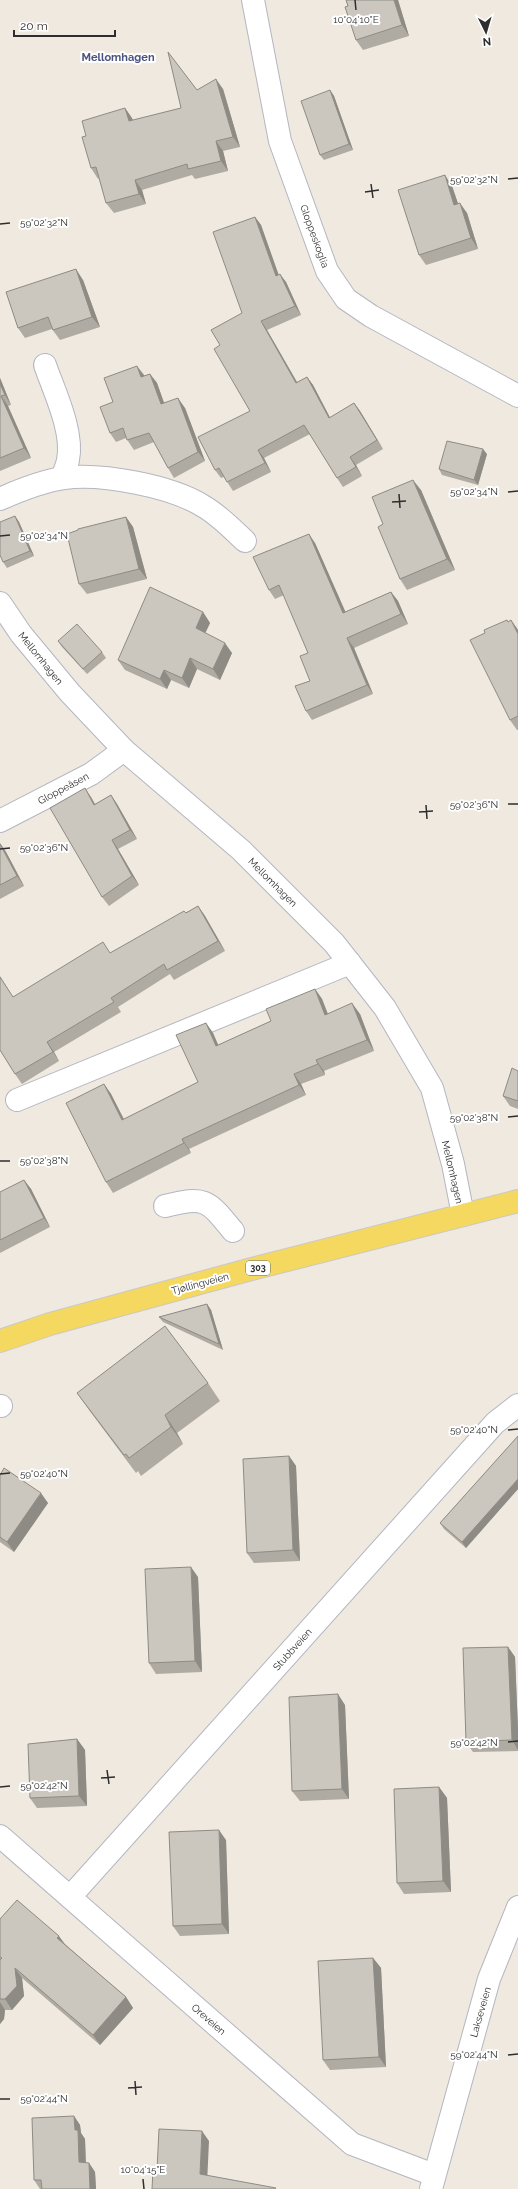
<svg xmlns="http://www.w3.org/2000/svg" width="518" height="2189" font-family="Raleway,sans-serif">
  <rect width="100%" height="100%" fill="#efe9e0"/>
  <g fill="none" stroke-linecap="round" stroke-linejoin="round">
    <g stroke="#b4b6c1" stroke-width="24">
      <g id="minor">
        <path d="M253 0 280 141 327 271 346 299 371 316 518 396"/>
        <path d="M45 365C54 391 74 432 68 460 67 466 64 472 62 478"/>
        <path d="M0 499C20 490 43 481 64 478 102 473 171 486 203 506 219 515 232 529 245 541"/>
        <path d="M0 603 21 634 70 693 124 750 241 850 334 943 385 1008 432 1088 453 1164 463 1215"/>
        <path d="M0 821 91 774 124 750"/>
        <path d="M17 1100 350 963"/>
        <path d="M165 1206C205 1196 207 1199 233 1231"/>
        <path d="M0 1406H1"/>
        <path d="M0 1836 352 2144 434 2175"/>
        <path d="M70 1897 495 1423 518 1405"/>
        <path d="M431 2189 489 1979 518 1907"/>
      </g>
    </g>
    <g stroke="#c9c9c9" stroke-width="24">
      <path id="major" d="M0 1341 50 1324 248 1270 518 1201"/>
    </g>
    <use href="#minor" stroke="#fff" stroke-width="22"/>
    <use href="#major" stroke="#f5d860" stroke-width="22"/>
  </g>
  <g fill="#afaba3">
    <path d="M346 0H398L409 36 363 50 356 40Z"/>
    <path d="M223 89 240 147 223 151 228 171 195 179 192 175 142 190 146 204 114 213 106 203 99 178 98 179 91 168 86 136 125 108 133 120 181 108 197 90Z"/>
    <path d="M330 90 334 96 353 150 324 160 320 155Z"/>
    <path d="M452 186 458 204 467 213 478 249 426 265 419 255Z"/>
    <path d="M255 217 261 225 278 275 286 282 301 315 267 330 297 382 307 377 313 385 330 418 354 403 360 411 383 449 356 465 362 476 343 487 337 478 310 434 264 458 271 472 233 491 224 477 221 478 215 470 250 411 220 345 242 313Z"/>
    <path d="M83 280 100 327 60 340 52 329 25 338 18 328Z"/>
    <path d="M150 374 157 383 164 403 185 408 205 461 174 478 168 468 154 442 134 450 126 438 116 442 110 433 113 402 144 375V376Z"/>
    <path d="M0 378 11 405 8 406 31 458 0 471Z"/>
    <path d="M487 454 478 485 442 475 439 469Z"/>
    <path d="M421 490 455 570 407 590 400 579 383 524Z"/>
    <path d="M15 516 19 522 34 556 7 568 3 562Z"/>
    <path d="M126 517 133 527 147 579 87 594 79 584Z"/>
    <path d="M315 543 345 612 391 592 398 601 408 624 354 648 373 694 312 720 306 711 310 681 308 653 284 595 275 599 269 590Z"/>
    <path d="M203 612 210 623 205 633 232 653 220 680 197 669 189 688 171 680 167 689 125 670 118 660Z"/>
    <path d="M511 620 518 630V730H517L510 720 509 621Z"/>
    <path d="M58 641 102 652 106 658 87 674 62 647Z"/>
    <path d="M111 795 117 804 137 839 118 849 139 885 109 906 102 897 91 797 95 804Z"/>
    <path d="M0 843 6 852 24 886 0 899Z"/>
    <path d="M198 906 205 916 225 951 174 980 170 974 118 1007 121 1012 54 1052 59 1061 22 1084 15 1074 0 1050V976L13 997 110 953Z"/>
    <path d="M315 989 322 999 328 1014H360L374 1051 324 1071 325 1075 301 1084 306 1095 189 1149 191 1153 113 1193 106 1182 104 1084 111 1094 124 1119 198 1082 206 1023 213 1033 218 1045 271 1021Z"/>
    <path d="M518 1071V1109L510 1106 503 1096Z"/>
    <path d="M24 1180 31 1189 50 1227 0 1253V1192Z"/>
    <path d="M207 1304 211 1310 223 1350 163 1322 159 1317Z"/>
    <path d="M208 1383 220 1401 177 1433 183 1444 141 1476 138 1471 136 1473 89 1410 77 1393Z"/>
    <path d="M518 1436V1489L466 1548 444 1529 440 1523Z"/>
    <path d="M289 1456 296 1466 300 1561 254 1563 247 1553Z"/>
    <path d="M0 1475 48 1503 14 1552 0 1542Z"/>
    <path d="M198 1577 202 1672 156 1674 149 1663Z"/>
    <path d="M508 1647 515 1657 518 1729V1751L473 1752 466 1742Z"/>
    <path d="M345 1705 349 1799 300 1801 292 1791Z"/>
    <path d="M77 1739 85 1750 87 1806 37 1808 30 1798Z"/>
    <path d="M439 1787 447 1798 451 1892 404 1894 397 1883Z"/>
    <path d="M226 1840 229 1934 180 1936 173 1926Z"/>
    <path d="M0 1919 66 1945 126 1997 133 2008 100 2045 22 1978 24 1996 12 2010H5L4 2019 0 2024Z"/>
    <path d="M373 1958 381 1968 386 2067 330 2070 323 2060Z"/>
    <path d="M74 2116 80 2125 81 2133 85 2139 86 2163H89L95 2172 96 2189H40L34 2180Z"/>
  </g>
  <g fill="#8e8b85">
    <path d="M394 0H398L409 36 402 25Z"/>
    <path d="M216 79 223 89 240 147 233 137Z"/>
    <path d="M330 90 334 96 353 150 349 144Z"/>
    <path d="M125 108 132 118 136 131 129 121Z"/>
    <path d="M216 141 223 151 228 171 221 161Z"/>
    <path d="M445 175 452 186 462 215 454 205Z"/>
    <path d="M135 180 142 190 146 204 139 194Z"/>
    <path d="M460 203 467 213 478 249 471 238Z"/>
    <path d="M255 217 261 225 282 284 276 276Z"/>
    <path d="M76 269 83 280 100 327 92 317Z"/>
    <path d="M280 274 286 282 301 315 295 306Z"/>
    <path d="M261 321 267 330 302 391 296 383Z"/>
    <path d="M137 366 144 375 148 387 141 377Z"/>
    <path d="M150 374 157 383 168 414 161 404Z"/>
    <path d="M307 377 313 385 335 427 329 418Z"/>
    <path d="M0 378 11 405 5 395 0 384Z"/>
    <path d="M1 396 8 406 31 458 24 448Z"/>
    <path d="M178 398 185 408 205 461 198 452Z"/>
    <path d="M354 403 360 411 383 449 377 440Z"/>
    <path d="M483 449 487 454 478 485 474 480Z"/>
    <path d="M258 450 264 458 271 472 265 463Z"/>
    <path d="M350 457 356 465 362 476 356 467Z"/>
    <path d="M413 480 421 490 455 570 447 559Z"/>
    <path d="M15 516 19 522 34 556 30 551Z"/>
    <path d="M126 517 133 527 147 579 139 569Z"/>
    <path d="M309 534 315 543 350 622 343 613Z"/>
    <path d="M391 592 398 601 408 624 401 614Z"/>
    <path d="M203 612 210 623 203 638 196 628Z"/>
    <path d="M511 620 518 630V634Z"/>
    <path d="M347 638 354 648 373 694 367 685Z"/>
    <path d="M225 643 232 653 220 680 213 669Z"/>
    <path d="M190 658 197 669 189 688 182 678Z"/>
    <path d="M164 670 171 680 167 689 160 679Z"/>
    <path d="M85 788 91 797 100 814 94 805Z"/>
    <path d="M111 795 117 804 137 839 130 830Z"/>
    <path d="M112 840 118 849 139 885 132 876Z"/>
    <path d="M0 843 6 852 24 886 17 876Z"/>
    <path d="M198 906 205 916 225 951 218 941Z"/>
    <path d="M315 989 322 999 332 1025 325 1015Z"/>
    <path d="M352 1003 360 1014 374 1051 367 1040Z"/>
    <path d="M206 1023 213 1033 223 1056 216 1046Z"/>
    <path d="M47 1042 54 1052 59 1061 53 1052Z"/>
    <path d="M316 1060 324 1071 325 1075 318 1064Z"/>
    <path d="M294 1074 301 1084 306 1095 299 1085Z"/>
    <path d="M104 1084 111 1094 129 1130 122 1120Z"/>
    <path d="M182 1139 189 1149 191 1153 184 1143Z"/>
    <path d="M24 1180 31 1189 50 1227 44 1218Z"/>
    <path d="M207 1304 211 1310 223 1350 219 1344Z"/>
    <path d="M165 1415 177 1433 183 1444 171 1427Z"/>
    <path d="M289 1456 296 1466 300 1561 293 1550Z"/>
    <path d="M518 1479V1489L466 1548 462 1542Z"/>
    <path d="M41 1493 48 1503 14 1552 7 1542Z"/>
    <path d="M191 1567 198 1577 202 1672 195 1661Z"/>
    <path d="M508 1647 515 1657 518 1729V1750L512 1740Z"/>
    <path d="M338 1694 345 1705 349 1799 342 1789Z"/>
    <path d="M77 1739 85 1750 87 1806 79 1796Z"/>
    <path d="M439 1787 447 1798 451 1892 443 1881Z"/>
    <path d="M219 1830 226 1840 229 1934 222 1924Z"/>
    <path d="M59 1936 67 1947 57 1938Z"/>
    <path d="M373 1958 381 1968 386 2067 379 2057Z"/>
    <path d="M15 1968 22 1978 24 1996 12 2010 5 1999Z"/>
    <path d="M126 1997 133 2008 100 2045 93 2035Z"/>
    <path d="M0 2002 5 2010 4 2019 0 2024Z"/>
    <path d="M74 2116 80 2125 81 2133 85 2139 86 2172 79 2162 75 2130Z"/>
    <path d="M202 2131 209 2141 207 2184 200 2174Z"/>
    <path d="M89 2163 95 2172 96 2189H90Z"/>
  </g>
  <g fill="#cbc7be" stroke="#8e8b85">
    <path d="M346 0H394L402 25 356 40 345 7 348 6Z"/>
    <path d="M168 52 197 90 216 79 233 137 216 141 221 161 188 169 187 164 135 180 139 194 106 203 96 167 91 168 82 137 86 136 82 121 125 108 129 121 181 108Z"/>
    <path d="M330 90 349 144 320 155 301 101Z"/>
    <path d="M445 175 454 205 460 203 471 238 419 255 398 190Z"/>
    <path d="M255 217 276 276 280 274 295 306 261 321 296 383 307 377 329 418 354 403 377 440 350 457 356 467 337 478 304 425 258 450 265 463 227 482 219 468 215 470 198 437 250 411 214 349 220 345 211 330 242 313 213 232Z"/>
    <path d="M76 269 92 317 53 330 48 317 18 328 6 292Z"/>
    <path d="M137 366 141 377 150 374 161 404 178 398 198 452 168 468 149 433 127 440 123 428 110 433 100 407 113 402 104 378Z"/>
    <path d="M0 384 5 395 1 396 24 448 0 458Z"/>
    <path d="M447 441 483 449 474 480 439 469Z"/>
    <path d="M413 480 447 559 400 579 378 527 383 524 372 497Z"/>
    <path d="M15 516 30 551 3 562 0 555V522Z"/>
    <path d="M126 517 139 569 79 584 67 534 78 530V529Z"/>
    <path d="M309 534 343 613 391 592 401 614 347 638 367 685 306 711 295 686 310 681 300 656 308 653 279 585 269 590 253 557Z"/>
    <path d="M150 587 203 612 196 628 225 643 213 669 190 658 182 678 164 670 160 679 118 660Z"/>
    <path d="M507 620 508 622 511 620 518 634V716L510 720 470 640 485 633 484 630Z"/>
    <path d="M77 624 102 652 83 669 58 641Z"/>
    <path d="M85 788 94 805 111 795 130 830 112 840 132 876 102 897 50 808Z"/>
    <path d="M0 844 17 876 0 885Z"/>
    <path d="M198 906 218 941 167 970 164 964 111 998 114 1002 47 1042 53 1052 15 1074 0 1050V977L13 997 103 942 110 953 184 911 186 913Z"/>
    <path d="M315 989 325 1015 352 1003 367 1040 316 1060 318 1064 294 1074 299 1085 182 1139 184 1143 106 1182 66 1103 104 1084 122 1120 198 1082 176 1035 206 1023 216 1046 271 1021 266 1009Z"/>
    <path d="M512 1068 518 1071V1101L503 1096Z"/>
    <path d="M24 1180 44 1218 0 1240V1192Z"/>
    <path d="M207 1304 219 1344 159 1317Z"/>
    <path d="M165 1326 208 1383 165 1415 171 1427 129 1458 126 1454 124 1455 77 1393Z"/>
    <path d="M518 1436V1479L462 1542 440 1523Z"/>
    <path d="M289 1456 293 1550 247 1553 243 1459Z"/>
    <path d="M4 1468 41 1493 7 1542 0 1537V1475Z"/>
    <path d="M191 1567 195 1661 149 1663 145 1569Z"/>
    <path d="M508 1647 512 1740 466 1742 463 1648Z"/>
    <path d="M338 1694 342 1789 292 1791 289 1697Z"/>
    <path d="M77 1739 79 1796 30 1798 28 1744Z"/>
    <path d="M439 1787 443 1881 397 1883 394 1789Z"/>
    <path d="M219 1830 222 1924 173 1926 169 1832Z"/>
    <path d="M17 1900 59 1936 57 1938 126 1997 93 2035 15 1968 17 1986 5 1999H0V1960L2 1958 0 1957V1919Z"/>
    <path d="M373 1958 379 2057 323 2060 318 1961Z"/>
    <path d="M74 2116 75 2130H78L79 2162 89 2163 90 2189H42L41 2180H34L32 2118Z"/>
    <path d="M159 2129 202 2131 200 2174 276 2188 275 2189H152L153 2170H157Z"/>
  </g>
  <path fill="none" stroke="#2e2e2e" stroke-width="1.5" d="M355 0 356 10M508 179 518 178M371 184 373 198M365 192 379 190M0 224 10 223M508 492 518 491M399 494 400 508M392 502 406 501M0 536 10 535M508 804H518M426 805 427 819M419 812 433 811M0 849 10 848M508 1117 518 1116M0 1161H10M508 1430 518 1429M0 1474 10 1473M508 1742 518 1741M107 1770 109 1784M101 1778 115 1777M0 1787 10 1786M508 2055 518 2054M135 2081 136 2095M128 2088 142 2087M0 2099H10M143 2179 144 2189"/>
  <g text-anchor="middle" stroke-width="4" stroke-linejoin="round" paint-order="stroke">
    <rect fill="#fff" stroke="#6d6d6d" stroke-width="1" x="246" y="1261" width="24" height="14" rx="3"/>
    <g font-size="9" font-weight="bold" fill="#2e2e2e">
      <text x="258" y="1271">303</text>
    </g>
    <g font-size="10" fill="#2e2e2e" stroke="#fff">
      <text transform="translate(315 236) rotate(70)" y="4">Gloppeskoglia</text>
      <text transform="translate(41 658) rotate(51)" y="4">Mellomhagen</text>
      <text transform="translate(63 788) rotate(-28)" y="4">Gloppeåsen</text>
      <text transform="translate(273 882) rotate(45)" y="4">Mellomhagen</text>
      <text transform="translate(453 1172) rotate(77)" y="4">Mellomhagen</text>
      <text transform="translate(200 1283) rotate(-15)" y="4">Tjøllingveien</text>
      <text transform="translate(292 1649) rotate(-48)" y="4">Stubbveien</text>
      <text transform="translate(480 2012) rotate(-74)" y="4">Lakseveien</text>
      <text transform="translate(209 2019) rotate(41)" y="4">Oreveien</text>
    </g>
    <g font-size="11" font-weight="bold" fill="#4c5380" stroke="#fff">
      <text x="118" y="61">Mellomhagen</text>
    </g>
  </g>
  <g font-size="10" text-anchor="middle" fill="#2e2e2e" stroke="#fff" stroke-width="4" stroke-linejoin="round" paint-order="stroke">
    <text x="356" y="23">10°04'10"E</text>
    <text x="474" y="183">59°02'32"N</text>
    <text x="44" y="226">59°02'32"N</text>
    <text x="474" y="495">59°02'34"N</text>
    <text x="44" y="539">59°02'34"N</text>
    <text x="474" y="808">59°02'36"N</text>
    <text x="44" y="851">59°02'36"N</text>
    <text x="474" y="1121">59°02'38"N</text>
    <text x="44" y="1164">59°02'38"N</text>
    <text x="474" y="1433">59°02'40"N</text>
    <text x="44" y="1477">59°02'40"N</text>
    <text x="474" y="1746">59°02'42"N</text>
    <text x="44" y="1789">59°02'42"N</text>
    <text x="474" y="2058">59°02'44"N</text>
    <text x="44" y="2102">59°02'44"N</text>
    <text x="143" y="2173">10°04'15"E</text>
  </g>
  <g transform="translate(486 32) rotate(175)" stroke="#ffffff" stroke-width="3" paint-order="stroke">
  <path d="M0-3L7 15L0 10L-7 15Z" fill="#2e2e2e"/>
  <text y="-6" font-size="11" font-weight="bold" text-anchor="middle" fill="#2e2e2e">N</text>
  </g>
  <path d="M14 30v6h101v-6" fill="none" stroke="#2e2e2e" stroke-width="2"/>
  <text x="20" y="30" font-size="12" fill="#2e2e2e" stroke="#ffffff" stroke-width="3" paint-order="stroke">20 m</text>
</svg>
